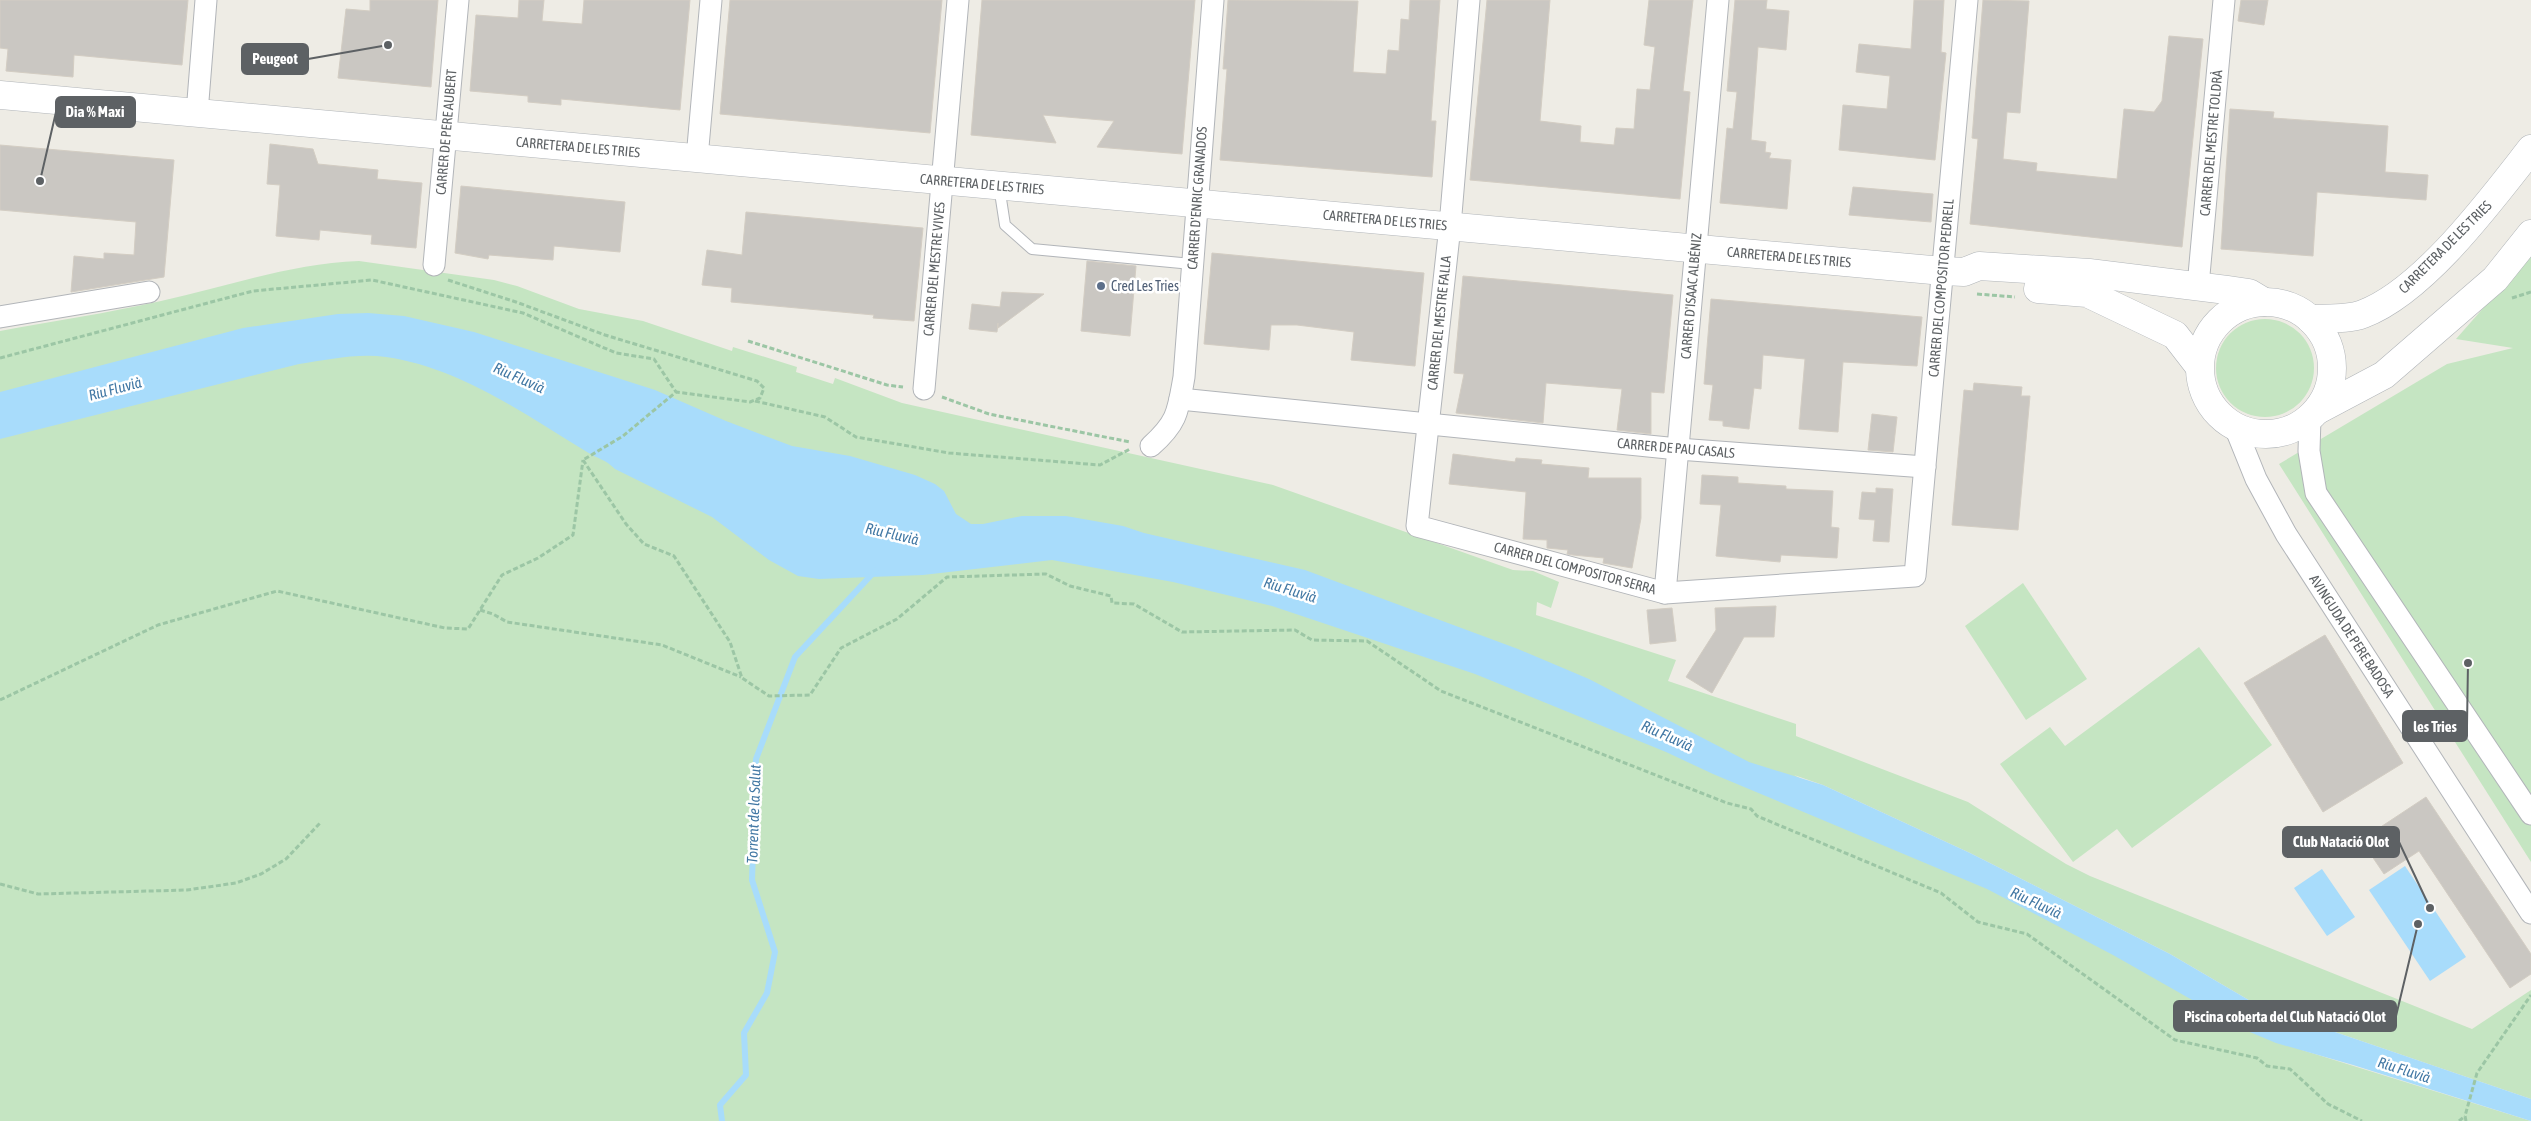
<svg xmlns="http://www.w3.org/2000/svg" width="2531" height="1121" font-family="'Asap Condensed',sans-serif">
  <rect width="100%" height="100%" fill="#eeece5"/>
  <g fill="#c5e5c2">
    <path d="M2531 254V862L2279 464 2447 364 2513 348 2456 339Z"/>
    <path d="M359 261 494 280 517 286 579 309 643 321 732 351 733 347 797 367 796 372 833 384 835 378 902 403 1273 485 1513 570 1533 571 1559 582 1551 608 1537 602 1536 615 1676 660 1668 681 1796 724V736L1968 802 2066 864 2090 876 2472 1029 2531 990V1099L2259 1006 2170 954 1970 853 1823 785 1794 775 1954 859 2302 1050 2531 1121H0V331C54 321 108 313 161 301 229 286 289 264 359 261Z"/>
    <circle cx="2265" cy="368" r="49"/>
    <path d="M2023 583 2087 679 2026 720 1965 626Z"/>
    <path d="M2199 647 2272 745 2132 848 2117 829 2073 862 2000 764 2050 727 2065 746Z"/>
  </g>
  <g fill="#a8dcfb">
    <path d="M368 313 404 316 474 332 655 390 726 421 792 446 850 456 915 475 935 484 944 491 956 514 971 524H983L1022 516H1066L1123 526 1144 533 1305 570 1518 649 1589 679 1749 762 1823 785 1970 853 2170 954 2259 1006 2531 1099V1121L2353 1065 2276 1043 2245 1030 2113 955 1987 889 1713 774 1666 752 1475 674 1272 606 1173 582 1052 560 923 575 819 579 798 576 769 560 712 517 615 469C605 459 598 459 587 452 524 414 461 368 386 357 357 353 327 360 299 364L0 439V392L243 328 338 314Z"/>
    <path d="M2405 866 2466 957 2430 981 2369 890Z"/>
    <path d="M2322 869 2355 917 2327 936 2294 888Z"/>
  </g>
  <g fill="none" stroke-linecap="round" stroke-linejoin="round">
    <path stroke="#a8dcfb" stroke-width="6" d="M722 1121 720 1105 746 1075 744 1033 767 993 775 952 752 880 756 759 795 657 875 571"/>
  </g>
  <g fill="#cac7c2" stroke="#d3cdc3">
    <path d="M0 0H188L182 65 74 55 73 77 6 71 8 49 0 48Z"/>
    <path d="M370 0H438L431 87 338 78 346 9 370 11Z"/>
    <path d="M519 0H544L542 21 582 24 584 0H690L680 110 561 99V105L528 102V96L470 91 476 15 518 18Z"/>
    <path d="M730 0H942L930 133 720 114Z"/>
    <path d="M982 0H1195L1182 154 1097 147 1114 121 1043 115 1056 143 971 135Z"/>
    <path d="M1228 0 1358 1 1353 72 1386 74 1388 50 1399 51 1401 19 1409 20 1410 0H1440L1431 121H1436L1432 177 1220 160 1227 69H1223Z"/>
    <path d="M1487 0H1550L1540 121 1581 126 1580 142 1614 145 1616 128 1634 129 1637 89 1650 90 1655 47 1644 45 1649 0H1693L1683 91 1690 92 1680 199 1470 180Z"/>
    <path d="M1735 0H1767L1766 9 1789 11 1786 50 1758 47 1751 140 1766 142 1765 152 1771 153 1769 158 1791 160 1787 209 1720 203 1727 128 1733 129 1737 92 1727 91Z"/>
    <path d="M1914 0H1944L1941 52 1946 53 1935 160 1839 150 1843 105 1887 109 1890 76 1856 72 1859 44 1911 49Z"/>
    <path d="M1983 0 2029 1 2020 113 2007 112 2003 159 2037 163 2036 171 2117 179 2124 109 2154 112 2162 101 2169 36 2203 39 2182 247 1970 224 1978 139 1972 138Z"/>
    <path d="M2241 0H2268L2264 25 2238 21Z"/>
    <path d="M2230 109 2274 112 2273 118 2388 126 2385 172 2428 175 2426 200 2317 192 2313 256 2221 249Z"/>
    <path d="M270 144 313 149 318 164 378 170 377 179 422 183 416 248 371 244 372 235 320 230 319 240 276 236 280 185 267 184Z"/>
    <path d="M0 145 174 160 164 277 71 292 74 256 104 259V253L134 255 136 222 0 210Z"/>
    <path d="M461 186 625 202 620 252 554 246 553 260 489 255 488 259 455 253Z"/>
    <path d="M1853 187 1933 194 1931 222 1849 215Z"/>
    <path d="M746 212 923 228 914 321 873 318 874 315 731 302 732 288 702 285 707 250 742 255Z"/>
    <path d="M1212 253 1424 273 1415 366 1351 360 1354 332 1297 325H1271L1269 350 1204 344Z"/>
    <path d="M1087 261 1136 266 1130 336 1081 331Z"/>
    <path d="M1463 276 1673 295 1664 393 1651 392V434L1617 430 1622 389 1546 383 1543 423 1456 413 1464 374 1454 373Z"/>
    <path d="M1002 292 1044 294 998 328V323L997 332 969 329 972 304 1000 307Z"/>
    <path d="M1711 299 1922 317 1917 366 1843 362 1838 432 1799 429 1805 359 1763 355 1761 389 1754 388 1749 429 1723 426V421L1709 420 1713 385 1704 384Z"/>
    <path d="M1974 383 2022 387 2021 396H2030L2018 530 1952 525 1964 390 1973 391Z"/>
    <path d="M1872 414 1897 417 1893 452 1868 450Z"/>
    <path d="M1453 454 1515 462 1516 458 1542 460 1541 464 1589 468 1588 478H1641V518L1632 568 1603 563 1604 558 1573 555 1567 554 1568 550 1547 548V540L1523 539 1526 492 1449 484Z"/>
    <path d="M1702 475 1738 477V483L1786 486V489L1833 491 1831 527 1839 528 1837 558 1781 555 1780 562 1716 556 1721 505 1700 504Z"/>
    <path d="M1876 488 1893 489 1889 542 1873 541 1875 520 1859 519 1862 492 1876 493Z"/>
    <path d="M1776 606 1774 637H1744L1712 693 1686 677 1716 630 1715 608Z"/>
    <path d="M1672 608 1676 641 1650 644 1647 610Z"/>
    <path d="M2325 635 2403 763 2323 812 2244 683Z"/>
    <path d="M2426 797 2531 954V974L2510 988 2419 851 2384 874 2361 840Z"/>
  </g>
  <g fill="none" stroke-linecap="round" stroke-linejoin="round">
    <g stroke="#b2b5b9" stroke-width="12">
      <path id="lane" d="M999 186 1005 225 1032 249 1192 264"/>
    </g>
    <g stroke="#b2b5b9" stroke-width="23">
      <g id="street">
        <path d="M1469 0 1450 226 1417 526 1665 593 1915 576 1967 0"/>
        <path d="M197 113 206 0"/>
        <path d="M697 158 711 0"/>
        <path d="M434 265 458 0"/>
        <path d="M2198 286 2224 0"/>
        <path d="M0 317 149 292"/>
        <path d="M924 389 958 0"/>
        <path d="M1180 399 1678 449 1925 467"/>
        <path d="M2310 418 2309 451 2316 493 2531 814"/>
        <path d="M2235 427 2256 479 2286 534 2531 913"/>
        <path d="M1151 446C1178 422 1178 411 1184 377L1213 0"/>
        <path d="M1665 593 1718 0"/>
      </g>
    </g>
    <g stroke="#b1b5b9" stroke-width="29">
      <g id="secondary">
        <path d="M0 95 1943 271 1964 272 1979 266 2089 273 2227 290 2249 293 2264 302"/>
        <path d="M2038 289 2087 293 2175 335 2199 366"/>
        <circle cx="2266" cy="368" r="66"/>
        <path d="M2310 319C2327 318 2348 320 2363 314 2424 291 2491 200 2531 149"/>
        <path d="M2318 410 2384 375 2495 279 2531 234"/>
      </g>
    </g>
    <g stroke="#9cc6a5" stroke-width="3" stroke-dasharray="5 2.5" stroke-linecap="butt">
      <path d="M448 280 516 302 605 335 757 381 764 388 760 398 750 402 676 392 623 436 583 460"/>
      <path d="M1977 294 2015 297"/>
      <path d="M2512 298 2531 292"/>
      <path d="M748 341 887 385 903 387"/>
      <path d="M0 358 253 291 372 280 523 313 616 353 654 359 676 392"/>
      <path d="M942 397 989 414 1130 442"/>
      <path d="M755 401 825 417 856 437 949 453 1100 465 1130 449"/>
      <path d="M583 460 626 524 644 544 674 556 730 642 742 678 769 696 810 695 841 648 897 619 947 577 1046 574 1070 586 1111 596 1112 603 1134 604 1182 632 1295 630 1312 640 1367 641 1441 691 1727 803 1751 809 1757 816 1941 893 1978 922 2027 934 2175 1040 2257 1058 2267 1066 2290 1069 2328 1104 2362 1121"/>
      <path d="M480 610 493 614 507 622 662 645 741 677"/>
      <path d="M0 700 158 625 277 591 445 628 468 629 502 575 538 558 573 535 583 460"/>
      <path d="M0 884 38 894 187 890 236 883 261 874 286 859 321 822"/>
      <path d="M2459 1121 2465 1116"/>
      <path d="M2466 1121 2465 1116 2477 1073 2531 995"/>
    </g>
    <use href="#lane" stroke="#fff" stroke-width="10"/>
    <use href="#street" stroke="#fff" stroke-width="21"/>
    <use href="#secondary" stroke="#fff" stroke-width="28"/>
  </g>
  <circle fill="#5c6f8a" stroke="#fff" stroke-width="2" cx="1101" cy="286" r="5"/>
  <g text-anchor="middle" stroke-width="5" stroke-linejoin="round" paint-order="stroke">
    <g font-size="14" fill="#5d6164" stroke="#fff">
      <text transform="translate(446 132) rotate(-85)" y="5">CARRER DE PERE AUBERT</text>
      <text transform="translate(2211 143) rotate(-85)" y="5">CARRER DEL MESTRE TOLDRÀ</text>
      <text transform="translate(578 147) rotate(5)" y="5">CARRETERA DE LES TRIES</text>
      <text transform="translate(982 184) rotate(5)" y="5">CARRETERA DE LES TRIES</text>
      <text transform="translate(1197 198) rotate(-86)" y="5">CARRER D'ENRIC GRANADOS</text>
      <text transform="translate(1385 220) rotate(5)" y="5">CARRETERA DE LES TRIES</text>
      <text transform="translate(2445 247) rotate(-45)" y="5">CARRETERA DE LES TRIES</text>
      <text transform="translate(1789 257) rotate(5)" y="5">CARRETERA DE LES TRIES</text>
      <text transform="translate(934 269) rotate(-85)" y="5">CARRER DEL MESTRE VIVES</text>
      <text transform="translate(1941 288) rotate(-85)" y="5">CARRER DEL COMPOSITOR PEDRELL</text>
      <text transform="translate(1691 296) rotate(-85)" y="5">CARRER D'ISAAC ALBÉNIZ</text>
      <text transform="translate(1439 323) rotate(-84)" y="5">CARRER DEL MESTRE FALLA</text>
      <text transform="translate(1676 448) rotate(5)" y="5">CARRER DE PAU CASALS</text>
      <text transform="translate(1575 568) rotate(15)" y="5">CARRER DEL COMPOSITOR SERRA</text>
      <text transform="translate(2352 636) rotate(57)" y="5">AVINGUDA DE PERE BADOSA</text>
    </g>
    <g font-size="14" fill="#4e5e75" stroke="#fff" text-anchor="start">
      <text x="1111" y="291">Cred Les Tries</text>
    </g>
    <g font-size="15" font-style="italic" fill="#4278a4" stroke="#fff">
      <text transform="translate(519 378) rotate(24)" y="5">Riu Fluvià</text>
      <text transform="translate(115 389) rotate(-15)" y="5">Riu Fluvià</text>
      <text transform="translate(892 534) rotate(13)" y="5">Riu Fluvià</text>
      <text transform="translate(1290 590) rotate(17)" y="5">Riu Fluvià</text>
      <text transform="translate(1667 736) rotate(24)" y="5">Riu Fluvià</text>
      <text transform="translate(754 814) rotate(-88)" y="5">Torrent de la Salut</text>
      <text transform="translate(2036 903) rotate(25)" y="5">Riu Fluvià</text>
      <text transform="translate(2404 1070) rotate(18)" y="5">Riu Fluvià</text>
    </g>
  </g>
  <path fill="none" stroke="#5d6164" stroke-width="2" d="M388 45L308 59M40 181L56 112M2468 663L2467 726M2430 908L2399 842M2418 924L2396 1016"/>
  <g fill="#5d6164" stroke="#fff" stroke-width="2">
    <circle cx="388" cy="45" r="5"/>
    <circle cx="40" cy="181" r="5"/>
    <circle cx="2468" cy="663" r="5"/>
    <circle cx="2430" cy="908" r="5"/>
    <circle cx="2418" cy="924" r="5"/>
  </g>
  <g fill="#5d6164" stroke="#5d6164" stroke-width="2">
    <rect x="242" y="44" width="66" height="30" rx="5"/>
    <rect x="56" y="97" width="79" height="30" rx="5"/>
    <rect x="2403" y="711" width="64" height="30" rx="5"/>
    <rect x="2283" y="827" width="116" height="30" rx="5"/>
    <rect x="2174" y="1001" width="222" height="30" rx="5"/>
  </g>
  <g font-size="15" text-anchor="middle" font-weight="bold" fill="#fff">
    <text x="275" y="64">Peugeot</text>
    <text x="95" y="117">Dia % Maxi</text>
    <text x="2435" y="732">les Tries</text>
    <text x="2341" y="847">Club Natació Olot</text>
    <text x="2285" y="1022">Piscina coberta del Club Natació Olot</text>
  </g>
</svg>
